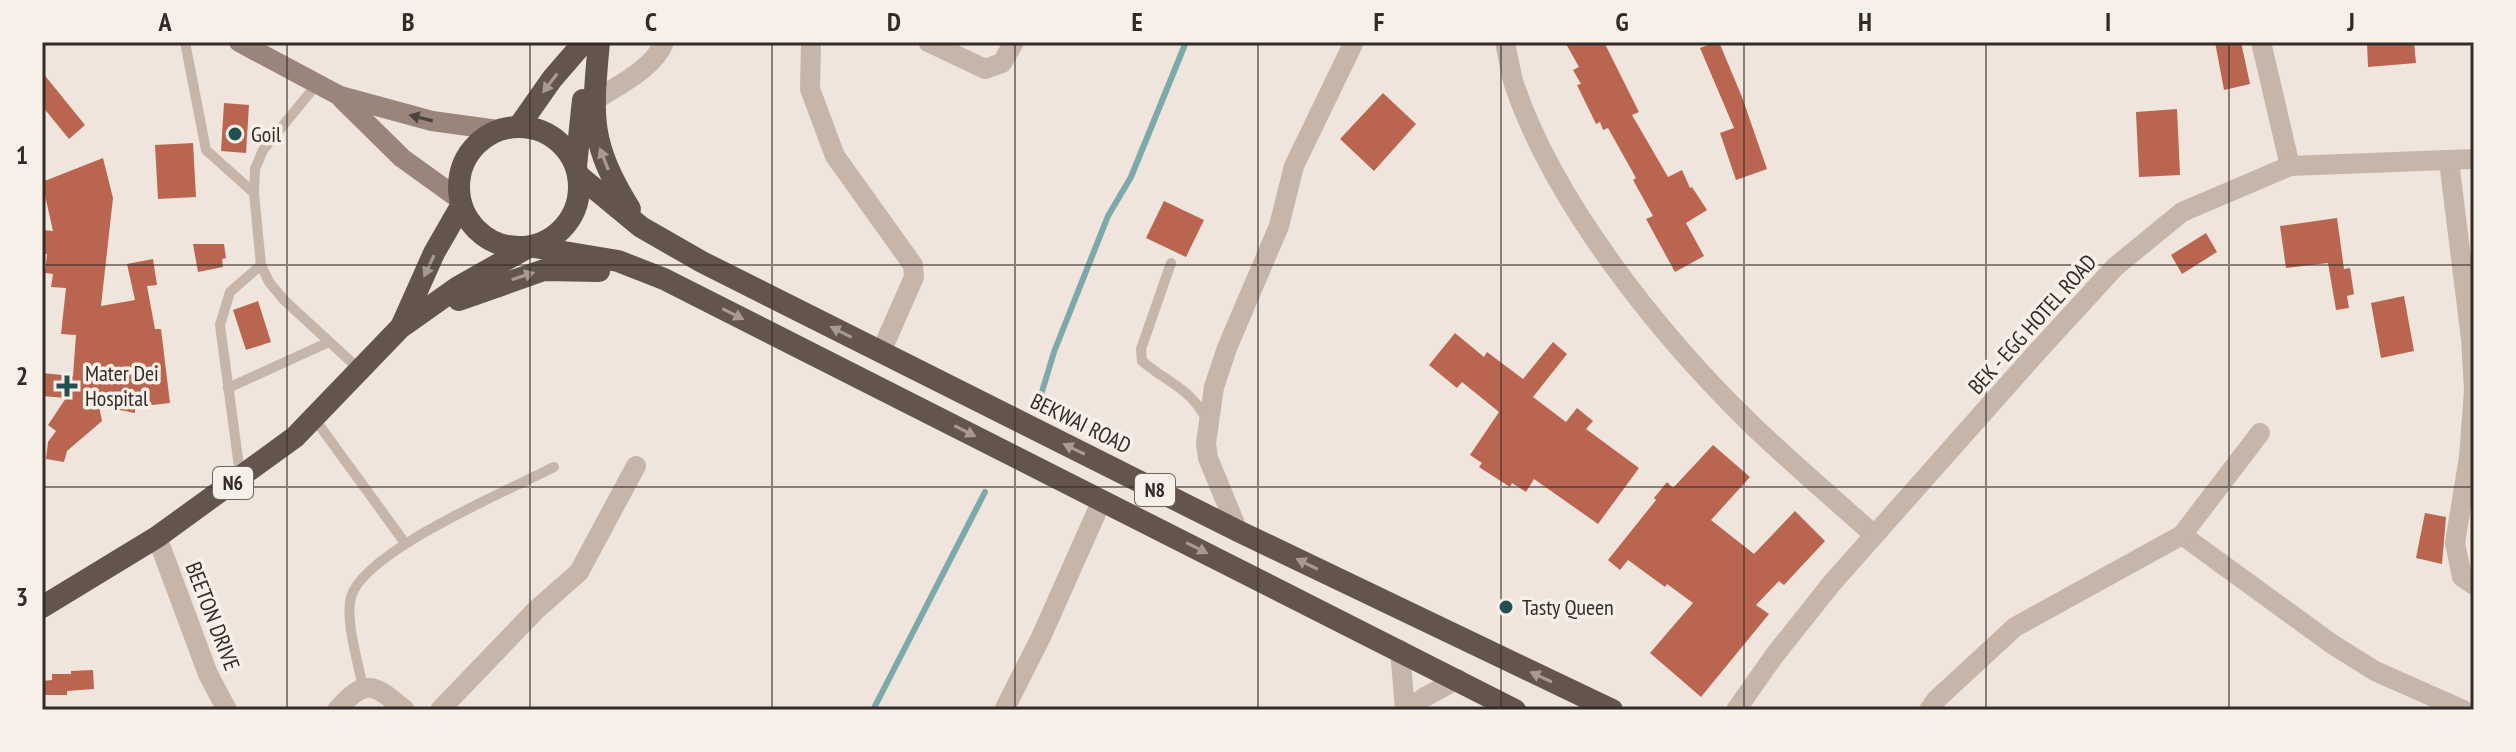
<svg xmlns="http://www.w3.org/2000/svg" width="2516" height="752" font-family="'PT Sans Narrow',sans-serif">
  <rect width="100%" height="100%" fill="#efe5dc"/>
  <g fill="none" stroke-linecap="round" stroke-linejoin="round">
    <g stroke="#7da9aa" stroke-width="6">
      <path d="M1041 395 1054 352 1108 216 1131 177 1186 42"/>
      <path d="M873 710 985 492"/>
    </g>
  </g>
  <g fill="#ba654f">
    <path d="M1565 42H1604L1639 112 1632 115 1668 177 1682 170 1690 188 1692 187 1707 210 1686 223 1704 256 1675 272 1646 219 1653 216 1633 180 1636 178 1608 128 1603 130 1600 122 1596 124 1577 85 1581 84 1573 70 1579 67Z"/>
    <path d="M1715 42H1719L1742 97 1767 169 1736 180 1720 133 1734 128 1700 48Z"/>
    <path d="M2215 42H2241L2250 84 2224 90Z"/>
    <path d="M2367 42H2414L2416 63 2368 67Z"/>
    <path d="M42 72 85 125 69 139 42 106Z"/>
    <path d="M1383 93 1416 124 1374 171 1340 139Z"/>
    <path d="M224 103 249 105 246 153 221 151Z"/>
    <path d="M2177 109 2180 175 2139 177 2136 112Z"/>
    <path d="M193 143 196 197 158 199 155 145Z"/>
    <path d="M103 158 113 198 101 306 135 300 127 264 153 259 157 285 147 286 155 329H161L170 403 135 407V413L99 406 102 421 67 451 64 462 46 459 48 442 56 431 48 425 66 398 42 396V373L73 376 76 335 61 334 66 288 51 287 53 274 45 273 47 254H42V230L53 231 42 182Z"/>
    <path d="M1164 201 1204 220 1186 257 1146 238Z"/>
    <path d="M2337 218 2344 269 2350 268 2354 294 2347 296 2349 308 2336 310 2328 263 2286 268 2280 226Z"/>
    <path d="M2206 233 2217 252 2182 274 2171 255Z"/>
    <path d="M193 244H224L226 258 222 259 223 267 198 272Z"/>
    <path d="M2404 296 2414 351 2381 358 2371 303Z"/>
    <path d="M258 301 271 342 246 350 233 310Z"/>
    <path d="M1455 333 1484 357 1487 352 1523 379 1553 342 1567 354 1533 397 1566 422 1577 408 1593 421 1586 429 1639 468 1598 524 1534 479 1526 492 1512 483 1510 487 1479 467 1482 463 1470 455 1499 412 1462 382 1457 388 1429 365Z"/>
    <path d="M1713 445 1750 477 1711 520 1754 554 1795 511 1825 541 1784 585 1779 581 1756 605 1769 614 1701 697 1650 653 1693 603 1667 584 1665 587 1628 560 1620 570 1608 560 1656 500 1654 498 1667 482 1673 488Z"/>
    <path d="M2425 513 2446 517 2442 564 2416 558Z"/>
    <path d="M93 670 94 689 67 691V695H42V681L52 680V674H71V671Z"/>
  </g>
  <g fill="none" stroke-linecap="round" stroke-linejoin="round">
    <g stroke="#c6b5a9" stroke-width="10">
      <path d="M185 42 206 150 254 193"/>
      <path d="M317 84 263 150 255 169 254 193 261 265 269 282 284 300 359 369"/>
      <path d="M1171 263 1141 349 1142 361C1165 381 1191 389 1205 417"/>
      <path d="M228 388 329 342"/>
      <path d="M314 418 405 543"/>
      <path d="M240 474 220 325 230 292 261 265"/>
      <path d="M363 687C358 663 345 620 351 597 364 551 509 490 554 467"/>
    </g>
    <g stroke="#c6b5a9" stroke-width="20">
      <path d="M811 42 810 89 835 156 913 265 914 277 881 352"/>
      <path d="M928 42 985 69 1002 63 1014 42"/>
      <path d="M1505 42C1508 56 1510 70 1514 84 1554 203 1659 334 1748 421 1788 460 1832 497 1874 535"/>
      <path d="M2261 42 2290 166"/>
      <path d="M594 101C616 86 654 69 664 42"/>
      <path d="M2449 161 2471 339 2474 390 2469 457 2455 543 2462 577 2474 585"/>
      <path d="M1238 531 1208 458 1206 443 1214 387 1227 348 1279 226 1294 166 1354 42"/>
      <path d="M2182 535 2332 644 2375 671 2463 710"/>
      <path d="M157 537 208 674 227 710"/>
      <path d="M1400 650 1405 710"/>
      <path d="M337 710C366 677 374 684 405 710"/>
      <path d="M440 710 536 610 579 572 636 466"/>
      <path d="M1004 710 1041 637 1102 500"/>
      <path d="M1408 710 1425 697 1458 679"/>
      <path d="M1736 710 1774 656 1832 583 2037 352 2115 267 2182 212 2290 166 2474 159"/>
      <path d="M1929 710 1937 699 2015 627 2182 535 2260 433"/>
    </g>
    <g stroke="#9a857a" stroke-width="20">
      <path d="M239 42 340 96 432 121 498 130"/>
      <path d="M342 99 402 158 459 199"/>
    </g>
    <g stroke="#64544e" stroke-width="22">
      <path d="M599 42C592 118 589 142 630 209"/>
      <path d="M519 126 552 79 584 42"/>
      <circle cx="519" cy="187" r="60"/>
      <path d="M576 166 583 100"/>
      <path d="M578 175 641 227 702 262 1238 531 1612 710"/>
      <path d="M534 247 618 261 664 279 1515 710"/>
      <path d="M459 300 544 270 599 271"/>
      <path d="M401 327 434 253 461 206"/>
      <path d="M42 607 157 537 295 437 400 328 458 287 527 248"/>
    </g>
  </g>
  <defs><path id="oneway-solid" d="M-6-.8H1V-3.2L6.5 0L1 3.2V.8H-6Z" transform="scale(2)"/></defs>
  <g fill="#a69a93">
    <use href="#oneway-solid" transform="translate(550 83) rotate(127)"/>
    <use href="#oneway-solid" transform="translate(604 159) rotate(-112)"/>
    <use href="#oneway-solid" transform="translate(429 266) rotate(115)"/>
    <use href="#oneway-solid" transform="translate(523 276) rotate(-18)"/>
    <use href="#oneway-solid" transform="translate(733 314) rotate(27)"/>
    <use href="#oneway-solid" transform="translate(841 332) rotate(-153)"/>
    <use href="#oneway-solid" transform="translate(965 431) rotate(27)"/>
    <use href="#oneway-solid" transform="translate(1074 449) rotate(-154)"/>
    <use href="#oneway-solid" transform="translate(1197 548) rotate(27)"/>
    <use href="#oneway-solid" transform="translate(1307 564) rotate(-154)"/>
    <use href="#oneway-solid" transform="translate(1541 677) rotate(-155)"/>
  </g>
  <use fill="#4e423c" href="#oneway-solid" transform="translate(421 118) rotate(-166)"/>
  <path fill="none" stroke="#342b28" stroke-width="2" stroke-opacity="0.55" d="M287 42V710M530 42V710M772 42V710M1015 42V710M1258 42V710M1501 42V710M1744 42V710M1986 42V710M2229 42V710M42 265H2474M42 487H2474"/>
  <g fill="#225051" stroke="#f7f0e8" stroke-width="3">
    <circle cx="235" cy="134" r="8"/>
    <path d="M63 374h8v8h8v8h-8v8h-8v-8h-8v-8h8z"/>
    <circle cx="1506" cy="607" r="8"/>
  </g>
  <g text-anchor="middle" stroke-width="7" stroke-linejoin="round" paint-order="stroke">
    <g fill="#f7f0e8" stroke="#6e6662" stroke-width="2">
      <rect x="213" y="467" width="40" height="32" rx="6"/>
      <rect x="1135" y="474" width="40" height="32" rx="6"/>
    </g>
    <g font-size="20" font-weight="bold" fill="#342b28">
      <text x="233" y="490">N6</text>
      <text x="1155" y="497">N8</text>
    </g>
    <g font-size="22" fill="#342b28" stroke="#f7f0e8" text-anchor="start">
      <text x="251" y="142">Goil</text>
      <text x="85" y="381">Mater Dei<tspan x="85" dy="25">Hospital</tspan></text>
      <text x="1522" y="615">Tasty Queen</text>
    </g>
    <g font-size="22" fill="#342b28" stroke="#f7f0e8">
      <text transform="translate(2032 324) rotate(-48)" y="8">BEK - EGG HOTEL ROAD</text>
      <text transform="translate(1081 423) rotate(26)" y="8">BEKWAI ROAD</text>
      <text transform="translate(213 616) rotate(69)" y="8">BEETON DRIVE</text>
    </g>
  </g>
  <rect width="2516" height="752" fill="none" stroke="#f7f0e8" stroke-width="88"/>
  <rect x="44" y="44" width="2428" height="664" fill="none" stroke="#342b28" stroke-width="3"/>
  <g font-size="26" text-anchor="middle" font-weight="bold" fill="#342b28">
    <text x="165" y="31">A</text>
    <text x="408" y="31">B</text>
    <text x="651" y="31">C</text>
    <text x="894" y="31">D</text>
    <text x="1137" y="31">E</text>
    <text x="1379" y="31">F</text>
    <text x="1622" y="31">G</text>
    <text x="1865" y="31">H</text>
    <text x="2108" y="31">I</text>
    <text x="2351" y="31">J</text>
    <text x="22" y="164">1</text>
    <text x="22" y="385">2</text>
    <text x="22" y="606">3</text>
  </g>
</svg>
